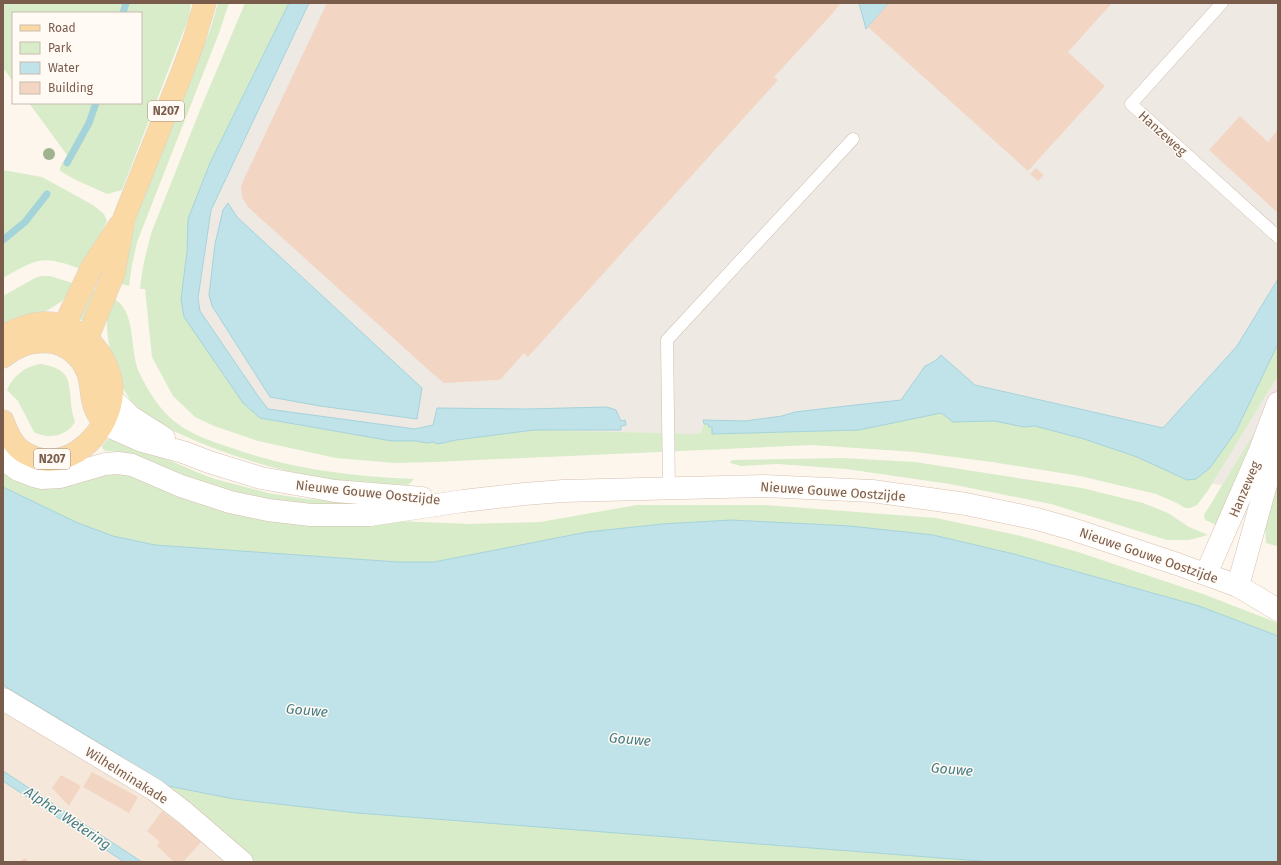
<svg xmlns="http://www.w3.org/2000/svg" width="1281" height="865" font-family="'Fira Sans',sans-serif">
  <rect width="100%" height="100%" fill="#fdf6ec"/>
  <path fill="#f5e8da" d="M3 671 165 772 254 862H3Z"/>
  <path fill="#efe9e4" d="M298 3H1278V493L1187 480 1084 439 703 420 704 424 700 434 342 427 263 412 189 305 201 204Z"/>
  <g fill="#d8ecc9">
    <path d="M3 3H191L189 17 122 190 107 194 74 179 60 171V168L67 155 29 103H141V13H13V81L3 68Z"/>
    <path d="M218 3H229L219 33 137 242 132 265 129 286 118 283 138 212 210 30Z"/>
    <path d="M245 3H289L210 163 188 219 184 317 243 403 260 418 392 441H415L427 443 433 441 438 444 456 440 534 430 700 434 704 424H708L712 427V434L859 430 941 413 948 419 964 422 994 421 1024 427 1035 426 1084 439 1137 457 1187 480 1236 431 1278 344V375L1207 492 1197 505 1190 508H1185L1177 503 1156 494 1080 476 992 462 915 452 812 445 435 462 395 463 336 458 258 441 214 426 195 417 173 396 152 357 145 289H140C142 269 146 251 152 231L200 110Z"/>
    <path d="M3 170 42 177 93 205 104 214 107 221 83 270C44 255 39 257 3 278Z"/>
    <path d="M41 276H50L76 284 62 301 48 310 23 317 3 325V296L35 278Z"/>
    <path d="M90 289 98 292 85 322 77 318Z"/>
    <path d="M112 298C137 308 129 350 139 372 147 389 159 409 174 421 190 434 210 441 229 447 290 469 349 476 414 479L408 485C395 484 381 485 368 484 303 478 238 461 178 433 165 427 150 422 139 411 120 392 106 348 107 321 107 313 110 305 112 298Z"/>
    <path d="M40 364C50 365 65 369 68 381 72 395 69 406 75 422 67 436 48 440 34 432L18 401 7 390C13 376 24 367 40 364Z"/>
    <path d="M1267 412 1219 526 1205 520 1204 515Z"/>
    <path d="M111 435 199 473 215 479 268 493 307 499 368 501 369 506 276 503 213 487 132 455 122 452 105 451 103 449 102 446Z"/>
    <path d="M1278 456V545L1276 546 1266 543 1265 521Z"/>
    <path d="M842 458 915 462 1082 488 1143 503 1168 513 1189 527 1208 535 1189 540H1167L1051 504 950 484 846 469 778 464 741 466 730 463 732 460Z"/>
    <path d="M3 470 99 474 116 473 399 521 469 524 540 522 637 505H765L936 518 1021 536 1078 552 1203 594 1278 623V636L1199 606 1014 554 933 535 850 526 731 520 662 524 587 532 434 562H398L155 545 113 536 78 523 3 487Z"/>
    <path d="M158 784 234 799 357 813 993 862H249Z"/>
  </g>
  <g fill="#bfe3e8" stroke="#a5d3da">
    <path d="M289 3H309L211 210 198 298 200 311 258 396 268 409 415 429 433 425 437 408 525 409 607 407 616 410 621 421 625 420 626 425 621 426V430H534L456 440 438 444 433 442 427 443 415 441H392L260 418 243 403 184 317 181 299 187 252 188 219 210 163Z"/>
    <path d="M859 3H889L866 29Z"/>
    <path d="M228 203 237 217 422 388 417 419 320 406 270 397 212 306 209 295 215 244 223 210Z"/>
    <path d="M1278 279V344L1236 431 1210 468 1196 479 1187 480 1137 457 1084 439 1035 426 1024 427 994 421 953 422 941 413 859 430 712 434V427H709L708 424H704L703 420 745 421 782 416 795 412 846 406 901 400 925 366 935 361 941 355 975 385 1163 428 1237 346Z"/>
    <path d="M3 487 78 523 113 536 155 545 398 562H434L587 532 662 524 731 520 850 526 933 535 1014 554 1199 606 1278 636V862H993L357 813 234 799 158 784 122 757 3 685Z"/>
    <path d="M3 771 142 862H124L3 781Z"/>
  </g>
  <g fill="none" stroke-linecap="round" stroke-linejoin="round">
    <g stroke="#a5d3da" stroke-width="7">
      <path d="M123 13 126 3"/>
      <path d="M67 163 89 123 96 103"/>
      <path d="M3 240 25 222 47 194"/>
    </g>
  </g>
  <g fill="#f3d5c3">
    <path d="M327 3H841L832 14 774 77 778 80 528 357 524 353 501 379 497 380 444 383 432 373 248 207 242 197 241 187 243 181Z"/>
    <path d="M889 3H1112L1068 52 1105 86 1028 171 868 27Z"/>
    <path d="M1240 116 1268 142 1278 129V213L1209 150Z"/>
    <path d="M1036 168 1044 175 1038 181 1030 174Z"/>
    <path d="M92 772 138 797 129 813 83 787Z"/>
    <path d="M61 775 81 786 69 806 52 788Z"/>
    <path d="M162 811 186 829 189 826 203 840 183 862H174L157 846 160 842 147 831Z"/>
    <path d="M26 858 28 862H17Z"/>
  </g>
  <g fill="none" stroke-linecap="round" stroke-linejoin="round">
    <g stroke="#d1beb0" stroke-width="13">
      <g id="service">
        <path d="M1222 3 1131 104 1278 237"/>
        <path d="M669 488 667 340 853 139"/>
      </g>
    </g>
    <g stroke="#d1beb0" stroke-width="23">
      <path id="minor" d="M3 699 155 790 185 813 242 862"/>
    </g>
    <g stroke="#d1beb0" stroke-width="23">
      <g id="tertiary">
        <path d="M1206 574 1259 453 1278 403"/>
        <path d="M1238 586 1278 441"/>
      </g>
    </g>
    <g stroke="#d6c0b0" stroke-width="23">
      <g id="secondary">
        <path d="M111 398 131 417 164 438"/>
        <path d="M103 421 115 429 142 441 183 452 209 462 261 478 335 491 422 498"/>
        <path d="M3 459 18 470 34 476 42 478 60 477 105 464 118 463 132 465 181 486 230 502 268 510 311 515H370L463 501 524 494 563 491 764 486 872 491 966 504 1037 519 1072 529 1177 564 1238 586 1278 610"/>
      </g>
    </g>
    <g stroke="#dad1cd" stroke-width="23">
      <g id="primary">
        <path d="M3 336C30 322 53 316 80 334 99 346 113 371 112 393 110 429 75 469 36 458 28 455 19 451 14 443 9 437 6 429 3 421"/>
        <path d="M87 339 114 273 124 218 183 70 194 40 205 3"/>
        <path d="M56 343C72 348 85 361 89 377 93 395 90 406 103 421"/>
        <path d="M3 357C18 344 36 339 56 343L92 267 119 226"/>
      </g>
    </g>
    <use href="#service" stroke="#fff" stroke-width="12"/>
    <use href="#minor" stroke="#fff" stroke-width="22"/>
    <use href="#tertiary" stroke="#fff" stroke-width="22"/>
    <use href="#secondary" stroke="#fff" stroke-width="22"/>
    <use href="#primary" stroke="#fbd9a5" stroke-width="22"/>
  </g>
  <circle fill="#a0b28e" cx="49" cy="154" r="6"/>
  <g text-anchor="middle" stroke-width="3" stroke-linejoin="round" paint-order="stroke">
    <g fill="#fffaf3" stroke="#a28b7f" stroke-width="1">
      <rect x="148" y="101" width="36" height="20" rx="3"/>
      <rect x="34" y="449" width="36" height="20" rx="3"/>
    </g>
    <g font-size="12" font-weight="bold" fill="#7a5c4d">
      <text x="166" y="115">N207</text>
      <text x="52" y="463">N207</text>
    </g>
    <g font-size="13" fill="#7a5c4d" stroke="#fffaf3">
      <text transform="translate(1163 133) rotate(42)" y="5">Hanzeweg</text>
      <text transform="translate(1244 489) rotate(-67)" y="5">Hanzeweg</text>
      <text transform="translate(833 491) rotate(4)" y="5">Nieuwe Gouwe Oostzijde</text>
      <text transform="translate(368 492) rotate(6)" y="5">Nieuwe Gouwe Oostzijde</text>
      <text transform="translate(1149 555) rotate(19)" y="5">Nieuwe Gouwe Oostzijde</text>
      <text transform="translate(127 775) rotate(32)" y="5">Wilhelminakade</text>
    </g>
    <g font-size="14" font-style="italic" fill="#437c86" stroke="#fffaf3">
      <text transform="translate(307 710) rotate(5)" y="5">Gouwe</text>
      <text transform="translate(630 739) rotate(5)" y="5">Gouwe</text>
      <text transform="translate(952 769) rotate(5)" y="5">Gouwe</text>
      <text transform="translate(68 818) rotate(34)" y="5">Alpher Wetering</text>
    </g>
  </g>
  <rect width="1281" height="865" fill="none" stroke="#7a5c4d" stroke-width="8"/>
  <rect x="12" y="12" width="130" height="92" fill="#fffaf3" stroke="#cabbb1"/>
  <rect x="20" y="25" width="20" height="6" fill="#fbd9a5" stroke="#cabbb1"/>
  <text x="48" y="32" font-size="12" fill="#7a5c4d">Road</text>
  <rect x="20" y="42" width="20" height="12" fill="#d8ecc9" stroke="#cabbb1"/>
  <text x="48" y="52" font-size="12" fill="#7a5c4d">Park</text>
  <rect x="20" y="62" width="20" height="12" fill="#bfe3e8" stroke="#cabbb1"/>
  <text x="48" y="72" font-size="12" fill="#7a5c4d">Water</text>
  <rect x="20" y="82" width="20" height="12" fill="#f3d5c3" stroke="#cabbb1"/>
  <text x="48" y="92" font-size="12" fill="#7a5c4d">Building</text>
</svg>
